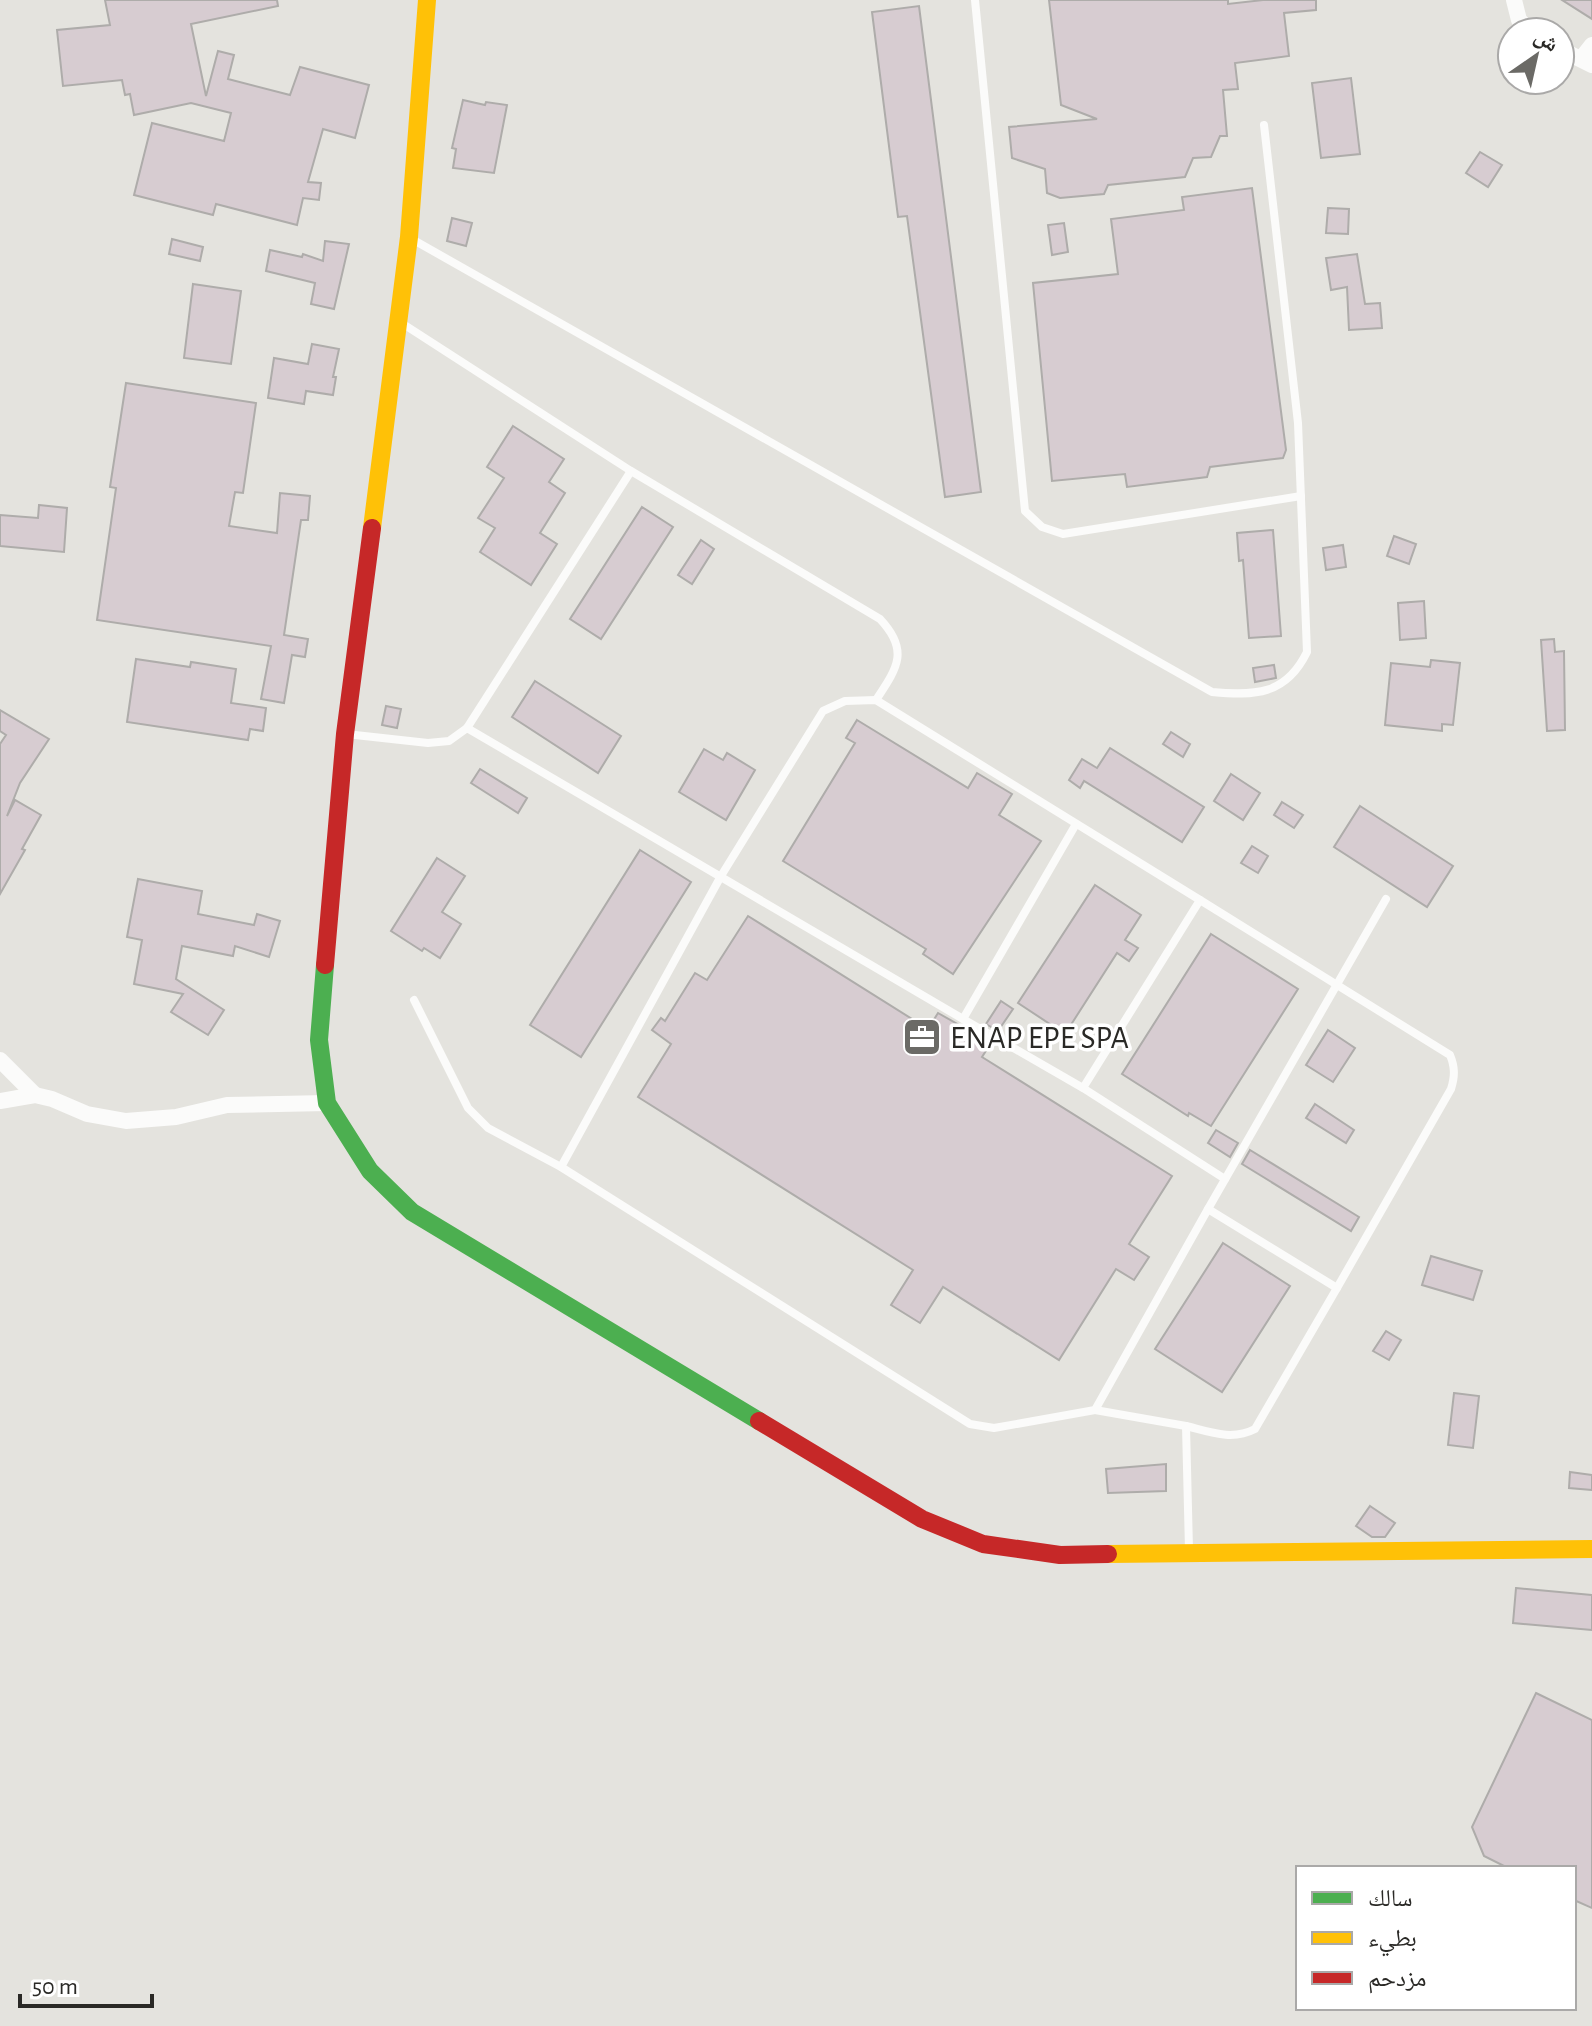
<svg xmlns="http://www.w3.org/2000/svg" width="1592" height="2026" font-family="'Alegreya Sans','Noto Naskh Arabic',sans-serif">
  <rect width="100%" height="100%" fill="#e4e3de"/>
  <g fill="#d7ccd1" stroke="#aeacaa" stroke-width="2">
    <path d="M105 0H277L278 6 191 24 206 96 218 51 234 55 228 79 290 95 300 67 369 85 355 138 323 129 308 182 321 183 319 200 303 198 297 225 216 204 213 215 134 195 152 123 224 141 231 113 191 103 134 115 130 94 125 95 122 80 63 86 57 30 110 25Z"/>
    <path d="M1049 0H1228V4L1263 0H1316V10L1284 13 1289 56 1235 63 1238 89 1223 90 1227 136H1220L1211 157 1193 158 1185 177 1108 185 1104 194 1060 198 1047 193 1045 169 1012 158 1009 127 1097 119 1061 105Z"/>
    <path d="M1562 0H1592V19Z"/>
    <path d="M919 6 981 492 945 497 907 216 898 217 872 12Z"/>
    <path d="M1351 78 1360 154 1321 158 1312 83Z"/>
    <path d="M463 100 485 105 486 102 507 105 494 173 453 168 456 149 452 148Z"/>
    <path d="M1480 152 1502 165 1488 187 1466 173Z"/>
    <path d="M1252 188 1286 450 1283 458 1210 467 1207 477 1127 487 1125 474 1052 481 1033 283 1118 274 1111 219 1184 210 1182 197Z"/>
    <path d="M1328 208 1349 209 1348 234 1326 233Z"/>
    <path d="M452 218 472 223 466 246 447 241Z"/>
    <path d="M1064 223 1068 252 1052 255 1048 225Z"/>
    <path d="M172 239 203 247 200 261 169 254Z"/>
    <path d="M325 241 349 244 334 309 311 304 315 283 266 271 270 250 302 257 303 254 323 261Z"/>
    <path d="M1357 254 1365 304 1380 303 1382 328 1349 330 1347 287 1331 290 1326 258Z"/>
    <path d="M193 284 241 291 231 364 184 358Z"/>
    <path d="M312 344 339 349 333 377H336L333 395 306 391 304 404 268 398 274 358 308 364Z"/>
    <path d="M126 383 256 403 243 493 235 492 229 526 277 533 280 493 310 496 308 520H301L284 635 308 639 305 657 292 655 284 703 261 699 271 646 97 620 116 488 110 487Z"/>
    <path d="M513 426 564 459 549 482 565 493 540 533 557 544 531 585 480 552 495 528 478 518 504 478 487 467Z"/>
    <path d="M39 505 67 508 64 552 0 546V515L38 518Z"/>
    <path d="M642 507 673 527 601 639 570 619Z"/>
    <path d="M1273 530 1281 636 1249 638 1243 560 1239 561 1237 533Z"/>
    <path d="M1394 536 1416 544 1409 564 1387 556Z"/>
    <path d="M701 540 714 549 692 584 678 575Z"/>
    <path d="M1343 545 1346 567 1326 570 1323 548Z"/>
    <path d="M1424 601 1426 638 1400 640 1398 603Z"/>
    <path d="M1554 639 1555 652 1564 651 1565 730 1547 731 1541 640Z"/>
    <path d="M136 659 190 667 191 662 236 669 231 703 266 708 263 731 250 729 248 740 127 722Z"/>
    <path d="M1431 660 1460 663 1453 725 1442 724V731L1385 725 1391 663 1430 667Z"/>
    <path d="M1274 665 1276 678 1255 682 1253 668Z"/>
    <path d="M535 681 621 736 598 773 512 717Z"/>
    <path d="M386 706 401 709 397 728 382 725Z"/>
    <path d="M0 710 49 739 20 783 7 816 15 800 41 815 22 849 25 850 0 894V744L6 735 0 731Z"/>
    <path d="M857 720 968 788 977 773 1012 794 999 815 1041 841 953 974 923 954 926 949 783 861 855 743 846 738Z"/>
    <path d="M1171 732 1190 744 1183 757 1163 744Z"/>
    <path d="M1110 748 1204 807 1182 842 1084 781 1080 788 1069 780 1082 759 1097 768Z"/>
    <path d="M704 749 723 760 727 753 755 770 726 820 679 792Z"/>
    <path d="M480 769 527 798 518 813 471 783Z"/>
    <path d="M1231 774 1260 793 1243 820 1214 801Z"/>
    <path d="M1282 802 1303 815 1294 828 1274 815Z"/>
    <path d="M1360 806 1453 866 1427 907 1334 847Z"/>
    <path d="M1252 846 1268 856 1258 873 1241 863Z"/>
    <path d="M640 850 691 882 581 1057 530 1025Z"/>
    <path d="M437 858 465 876 442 912 461 924 440 958 424 948 422 951 391 931Z"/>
    <path d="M138 879 202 891 198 914 254 925 257 914 280 921 269 957 235 946 233 956 182 946 176 979 224 1010 208 1035 171 1012 183 994 134 984 142 940 127 937Z"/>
    <path d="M1095 885 1141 915 1125 940 1138 948 1129 961 1117 953 1065 1034 1018 1003Z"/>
    <path d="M748 916 928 1029 938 1013 991 1043 982 1057 1172 1176 1129 1244 1149 1257 1134 1280 1116 1269 1059 1360 943 1287 920 1323 891 1305 913 1270 638 1097 671 1044 652 1030 661 1018 665 1021 695 973 707 980Z"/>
    <path d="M1211 934 1298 989 1211 1126 1189 1113 1188 1116 1122 1074Z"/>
    <path d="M1001 1001 1013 1009 998 1031 986 1024Z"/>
    <path d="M1328 1030 1355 1048 1333 1082 1306 1065Z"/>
    <path d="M1315 1104 1354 1130 1346 1143 1306 1118Z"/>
    <path d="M1216 1130 1238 1143 1230 1157 1208 1143Z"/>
    <path d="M1250 1150 1359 1217 1351 1231 1242 1164Z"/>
    <path d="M1223 1243 1290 1286 1222 1392 1155 1349Z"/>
    <path d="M1431 1256 1482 1271 1473 1300 1422 1285Z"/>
    <path d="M1386 1331 1401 1340 1389 1360 1373 1351Z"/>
    <path d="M1454 1393 1479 1396 1473 1448 1448 1445Z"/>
    <path d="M1166 1464V1491L1108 1493 1106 1469Z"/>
    <path d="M1570 1472 1592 1475V1490L1569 1488Z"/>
    <path d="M1370 1506 1395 1523 1385 1537H1372L1356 1526Z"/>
    <path d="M1516 1588 1592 1595V1630L1513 1623Z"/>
    <path d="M1536 1693 1592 1720V1908L1574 1900V1868H1508L1484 1856 1472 1827Z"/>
  </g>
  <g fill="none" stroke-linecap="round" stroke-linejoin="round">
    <g stroke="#fbfbfa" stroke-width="8">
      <path d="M975 0 1025 511 1042 527 1063 534 1301 496"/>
      <path d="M410 238 1212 692C1255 696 1286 695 1307 652L1298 423 1264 125"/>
      <path d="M400 322 631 471 880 619C910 651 897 668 876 700"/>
      <path d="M467 728 631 471"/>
      <path d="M346 734 428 743 449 741 467 728 963 1019 1076 824"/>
      <path d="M414 1000 468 1108 488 1128 561 1167 970 1424 994 1428 1095 1410 1208 1209 1337 1288 1255 1429C1232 1441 1210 1432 1186 1426L1189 1550"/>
      <path d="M963 1019 1083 1088"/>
      <path d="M561 1167 721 876 823 711 845 701 876 700 1200 900"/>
      <path d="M1225 1179 1083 1088 1200 900 1450 1055C1455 1067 1455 1076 1451 1089L1337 1288"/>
      <path d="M1208 1209 1386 899"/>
      <path d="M1095 1410 1186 1426"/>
    </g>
    <g stroke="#fbfbfa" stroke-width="16">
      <path d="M1514 0 1519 20 1530 32"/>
      <path d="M1560 49 1592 65"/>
      <path d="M1581 59 1592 45"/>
      <path d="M0 1060 35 1095"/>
      <path d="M0 1101 35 1095 52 1099 87 1114 126 1121 176 1117 227 1105 327 1103"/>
    </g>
    <path stroke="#4caf50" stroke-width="18" d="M325 965 319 1040 327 1103 370 1171 412 1212 759 1421"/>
    <g stroke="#ffc107" stroke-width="18">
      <path d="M372 528 409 237 427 0"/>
      <path d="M1108 1554 1592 1549"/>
    </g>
    <g stroke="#c62828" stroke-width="18">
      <path d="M325 965 345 734 372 528"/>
      <path d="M759 1421 922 1519 983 1544 1060 1555 1108 1554"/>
    </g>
  </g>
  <defs>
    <g id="office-square" transform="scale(2)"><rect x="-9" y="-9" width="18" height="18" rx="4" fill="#6b6a66" stroke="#fff"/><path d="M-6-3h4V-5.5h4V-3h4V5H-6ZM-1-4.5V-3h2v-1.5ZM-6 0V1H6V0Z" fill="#fff"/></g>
  </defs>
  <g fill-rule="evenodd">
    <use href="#office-square" x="922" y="1037"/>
  </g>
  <g text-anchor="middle" stroke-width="7" stroke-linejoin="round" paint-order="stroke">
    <g font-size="32" fill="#2a2926" stroke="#fff" text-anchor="start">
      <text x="950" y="1048">ENAP EPE SPA</text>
    </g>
  </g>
  <rect x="1296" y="1866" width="280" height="144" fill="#ffffff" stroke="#aaa9a8" stroke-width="2"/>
  <rect x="1312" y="1892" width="40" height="12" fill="#4caf50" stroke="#aaa9a8" stroke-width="2"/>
  <text x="1368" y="1906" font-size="24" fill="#2a2926">سالك</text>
  <rect x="1312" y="1932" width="40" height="12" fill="#ffc107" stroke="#aaa9a8" stroke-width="2"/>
  <text x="1368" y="1946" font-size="24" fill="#2a2926">بطيء</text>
  <rect x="1312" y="1972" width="40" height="12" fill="#c62828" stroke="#aaa9a8" stroke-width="2"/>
  <text x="1368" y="1986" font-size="24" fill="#2a2926">مزدحم</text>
  <g transform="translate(1536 56) rotate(34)"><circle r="38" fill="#ffffff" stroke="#aaa9a8" stroke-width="2"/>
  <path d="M0-6L14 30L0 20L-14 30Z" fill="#6b6a66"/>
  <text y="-12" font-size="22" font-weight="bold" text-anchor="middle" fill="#2a2926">ش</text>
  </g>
  <path d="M20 1994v12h132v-12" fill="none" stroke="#2a2926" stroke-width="4"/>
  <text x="32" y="1994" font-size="24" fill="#2a2926" stroke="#ffffff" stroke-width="6" paint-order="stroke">50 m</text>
</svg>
